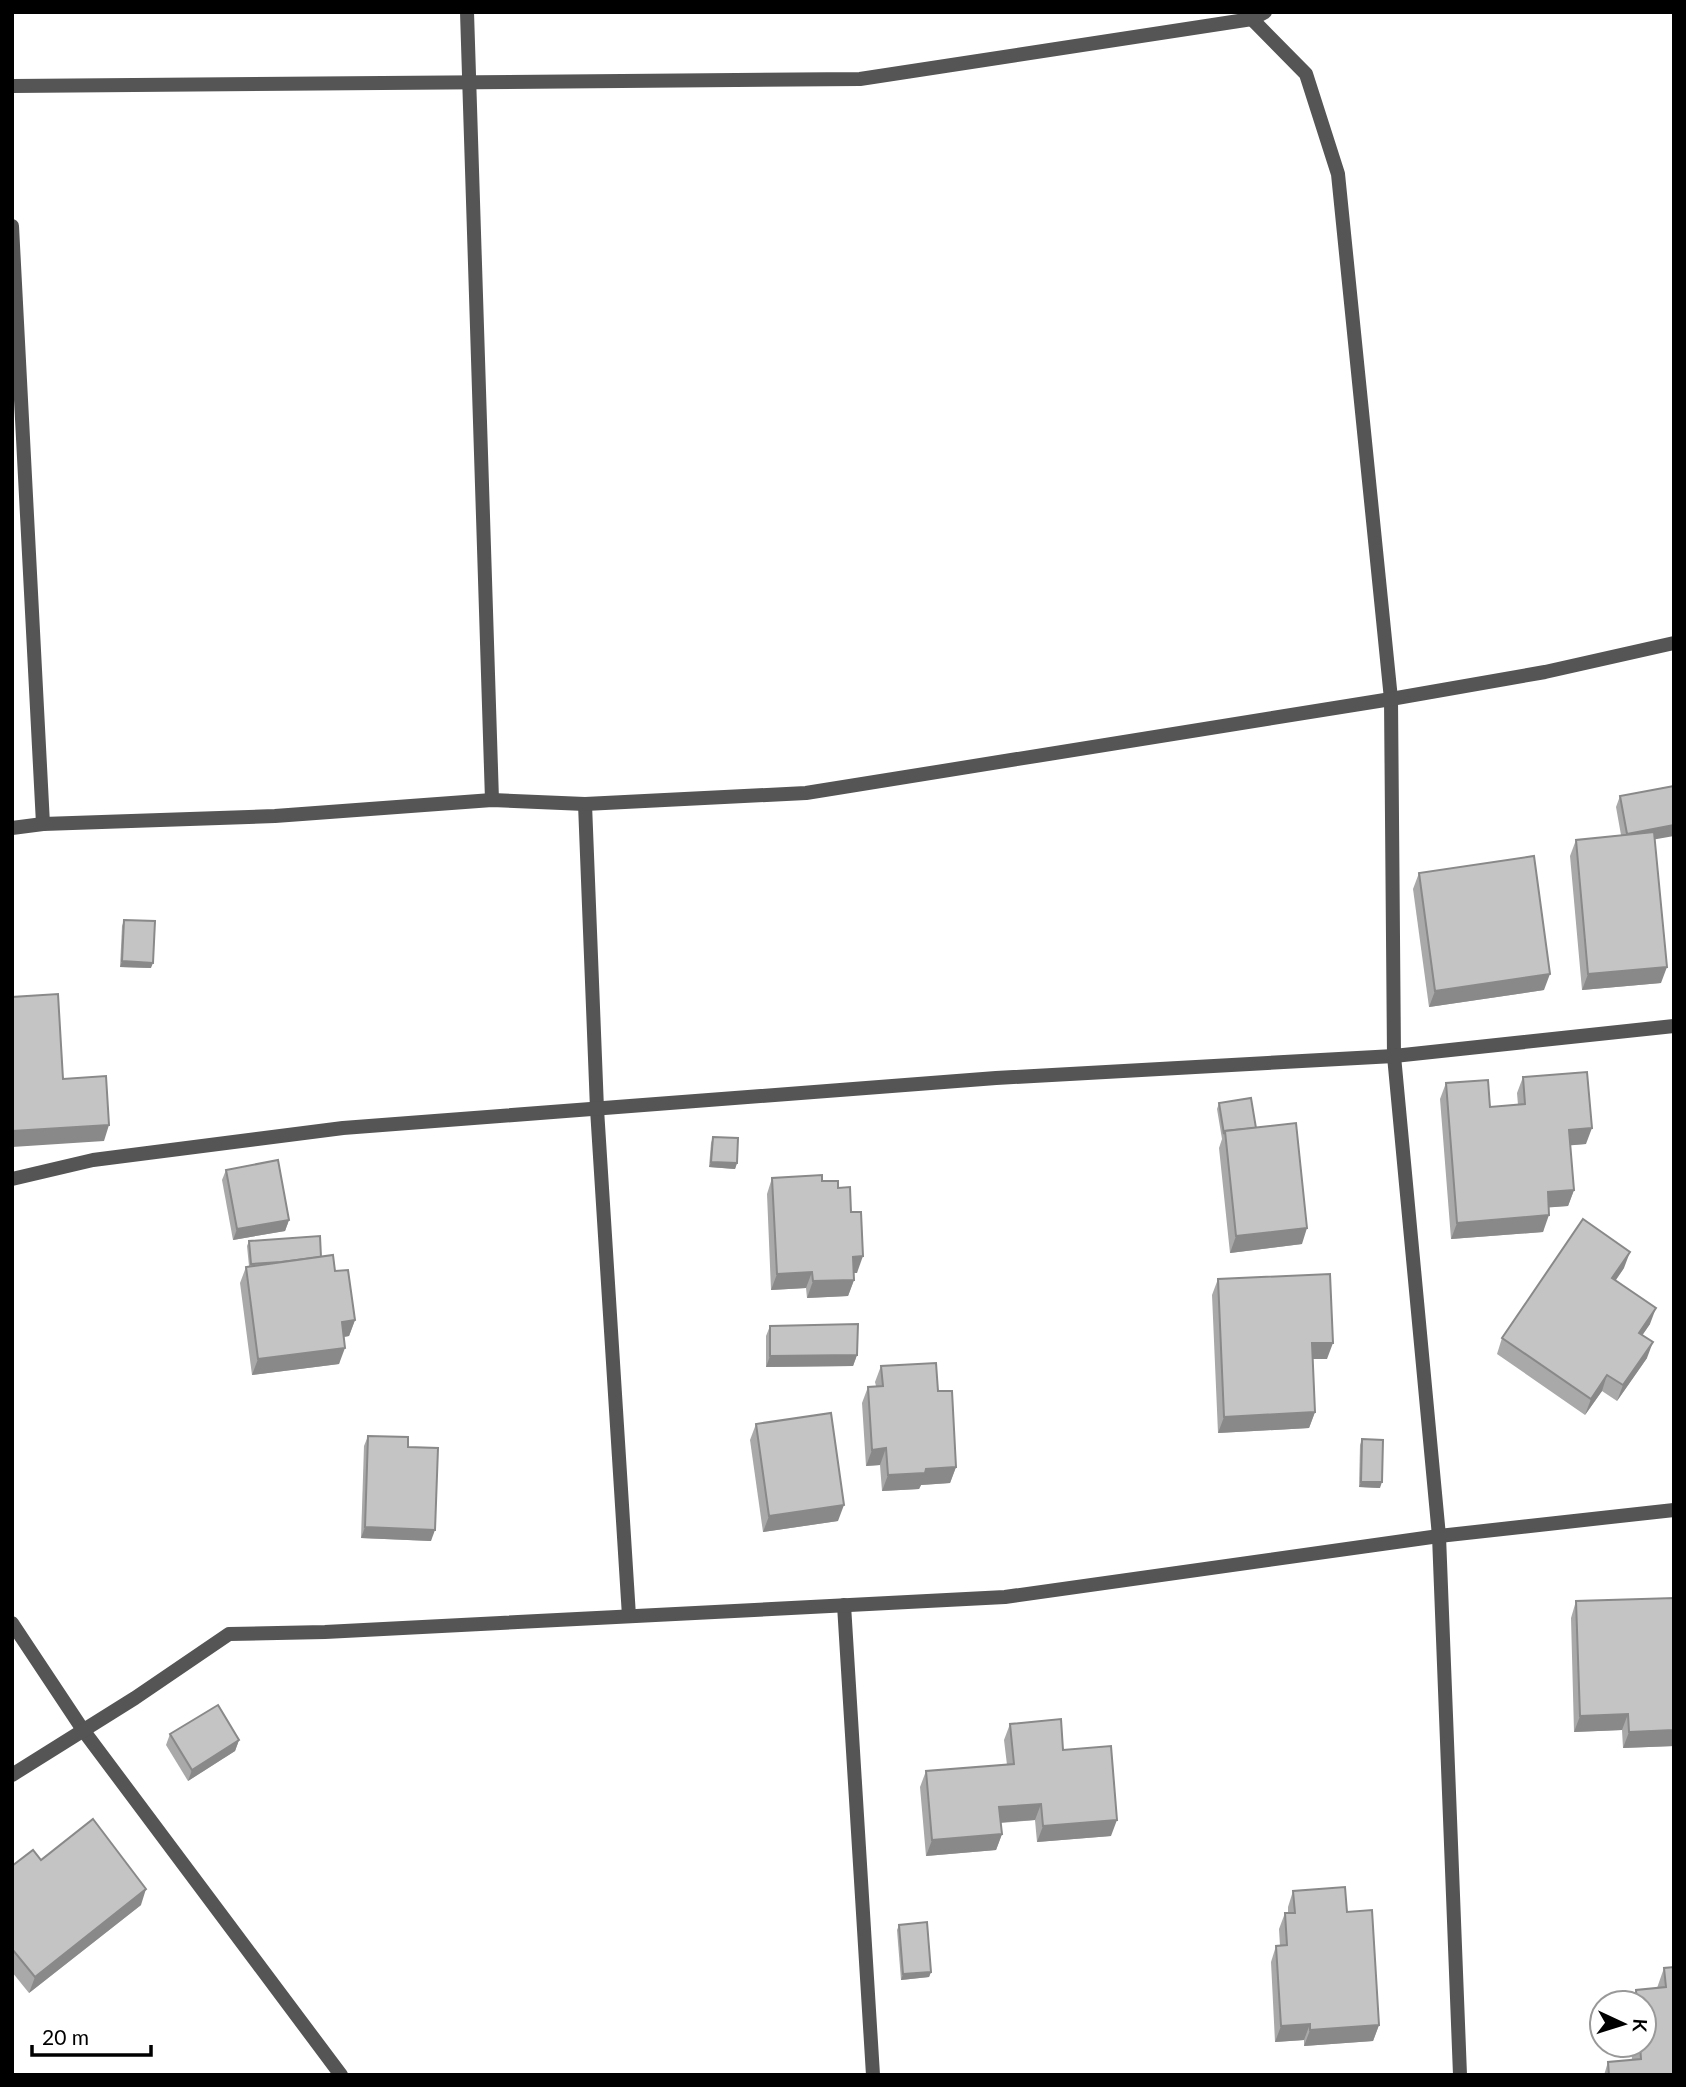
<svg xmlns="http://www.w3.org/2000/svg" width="1686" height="2087" font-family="Lato,sans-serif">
  <rect width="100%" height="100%" fill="#fff"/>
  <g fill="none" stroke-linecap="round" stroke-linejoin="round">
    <g stroke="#555" stroke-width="14">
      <path d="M467 12 492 800"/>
      <path d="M1245 12 1306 74 1338 174 1391 699 1394 1056 1439 1536 1460 2075"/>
      <path d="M12 86 860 79 1252 19 1265 12"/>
      <path d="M12 226 43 824"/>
      <path d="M585 804 597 1109 629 1616"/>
      <path d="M12 828 43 824 275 816 492 800 585 804 806 793 1391 699 1545 672 1674 643"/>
      <path d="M12 1179 93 1160 343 1128 996 1078 1394 1056 1674 1026"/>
      <path d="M844 1605 873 2075"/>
      <path d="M12 1623 83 1730 341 2075"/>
      <path d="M12 1775 135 1698 229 1634 325 1632 1005 1597 1439 1536 1674 1510"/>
    </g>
  </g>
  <g fill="#a9a9a9">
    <path d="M1620 796 1655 839 1661 983 1582 990 1570 856 1576 840 1621 835 1616 807Z"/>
    <path d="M1419 873 1544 990 1429 1007 1413 889Z"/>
    <path d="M124 920 151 968 120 967 122 926Z"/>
    <path d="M1523 1077 1586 1144 1570 1145 1574 1190 1568 1206 1549 1207 1543 1232 1451 1239 1440 1099 1446 1083 1490 1107 1518 1105 1517 1093Z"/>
    <path d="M1219 1103 1256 1128 1302 1244 1230 1253 1219 1148 1222 1139 1217 1109Z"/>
    <path d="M713 1137 737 1163 735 1169 709 1167 711 1143Z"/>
    <path d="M226 1170 289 1220 285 1231 233 1240 222 1180Z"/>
    <path d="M772 1178 822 1181 838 1188 857 1273H854V1280L848 1296 807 1298 806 1288 771 1290 767 1194Z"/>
    <path d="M249 1241 321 1257 335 1271 355 1320 349 1336 344 1337 339 1364 252 1375 240 1283 246 1267 249 1266 247 1246Z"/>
    <path d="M1624 1268 1616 1280 1650 1324 1642 1335 1647 1358 1617 1401 1602 1391 1585 1415 1497 1354 1502 1338Z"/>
    <path d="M1218 1279 1327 1359H1313L1315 1412 1309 1428 1218 1433 1212 1295Z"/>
    <path d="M770 1326 857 1355 853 1366 766 1367V1336Z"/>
    <path d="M881 1366 938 1391 956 1467 950 1483 921 1485 919 1489 882 1491 880 1465 866 1466 862 1403 868 1387 876 1386 875 1382Z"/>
    <path d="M756 1424 838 1521 763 1532 750 1440Z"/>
    <path d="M368 1436 408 1447 431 1541 361 1538 364 1446Z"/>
    <path d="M1362 1439 1380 1488 1359 1487 1360 1445Z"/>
    <path d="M1674 1598V1746L1623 1748 1622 1730 1574 1732 1571 1618 1576 1601Z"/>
    <path d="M1010 1724 1063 1750 1111 1836 1037 1842 1035 1820 1001 1823 1002 1834 996 1850 926 1856 920 1787 926 1771 1007 1765 1004 1740Z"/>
    <path d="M170 1734 239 1740 235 1751 188 1781 166 1745Z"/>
    <path d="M41 1860 141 1905 29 1993 12 1972V1866Z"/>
    <path d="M1293 1891 1347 1912 1379 2025 1373 2041 1304 2046V2040L1275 2042 1271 1962 1276 1946H1280L1279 1929 1285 1913H1288V1907Z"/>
    <path d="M899 1925 931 1972 929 1977 901 1980 897 1930Z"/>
    <path d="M1664 1968 1674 2075 1632 2060 1631 2045H1644V2003H1631L1636 1990 1657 1988Z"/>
    <path d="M1608 2062 1609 2075H1604Z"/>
  </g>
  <g fill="#898989">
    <path d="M1674 825V836L1623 845 1627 834Z"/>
    <path d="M122 961 153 963 151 968 120 967Z"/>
    <path d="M1667 967 1661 983 1582 990 1588 974Z"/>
    <path d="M1550 974 1544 990 1429 1007 1435 991Z"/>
    <path d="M109 1125 104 1141 12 1147V1131Z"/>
    <path d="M1592 1128 1586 1144 1563 1146 1569 1130Z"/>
    <path d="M711 1162 737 1163 735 1169 709 1167Z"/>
    <path d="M1574 1190 1568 1206 1542 1208 1548 1192Z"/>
    <path d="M1549 1215 1543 1232 1451 1239 1457 1223Z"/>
    <path d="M289 1220 285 1231 233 1240 237 1229Z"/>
    <path d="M1307 1228 1302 1244 1230 1253 1236 1236Z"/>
    <path d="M1630 1252 1624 1268 1606 1294 1612 1278Z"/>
    <path d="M863 1256 857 1273H847L853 1257Z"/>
    <path d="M812 1272 806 1288 771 1290 777 1274Z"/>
    <path d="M854 1280 848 1296 807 1298 813 1281Z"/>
    <path d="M1656 1308 1650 1324 1633 1349 1639 1333Z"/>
    <path d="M355 1320 349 1336 336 1338 342 1322Z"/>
    <path d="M1653 1342 1647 1358 1617 1401 1623 1385Z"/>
    <path d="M1312 1343H1333L1327 1359H1306Z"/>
    <path d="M345 1348 339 1364 252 1375 258 1359Z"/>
    <path d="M857 1355 853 1366 766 1367 770 1356Z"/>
    <path d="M1607 1375 1602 1391 1585 1415 1591 1399Z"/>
    <path d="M1315 1412 1309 1428 1218 1433 1224 1417Z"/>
    <path d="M886 1448 880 1465 866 1466 872 1450Z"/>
    <path d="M956 1467 950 1483 921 1485 919 1489 882 1491 888 1475 926 1469Z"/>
    <path d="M1361 1482H1382L1380 1488 1359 1487Z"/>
    <path d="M844 1505 838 1521 763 1532 769 1516Z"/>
    <path d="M365 1527 435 1530 431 1541 361 1538Z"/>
    <path d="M1628 1714 1622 1730 1574 1732 1580 1716Z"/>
    <path d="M1674 1730V1746L1623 1748 1629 1732Z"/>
    <path d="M239 1740 235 1751 188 1781 192 1770Z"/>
    <path d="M1041 1804 1035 1820 993 1823 999 1807Z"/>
    <path d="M1117 1820 1111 1836 1037 1842 1043 1826Z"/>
    <path d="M1002 1834 996 1850 926 1856 932 1840Z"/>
    <path d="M146 1889 141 1905 29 1993 35 1977Z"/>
    <path d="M931 1972 929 1977 901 1980 903 1974Z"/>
    <path d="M1310 2024 1304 2040 1275 2042 1281 2026Z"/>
    <path d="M1379 2025 1373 2041 1304 2046 1310 2030Z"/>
  </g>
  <g fill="#c4c4c4" stroke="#898989" stroke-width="2">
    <path d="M1674 786V825L1627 834 1620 796Z"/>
    <path d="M1654 832 1667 967 1588 974 1576 840Z"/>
    <path d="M1534 856 1550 974 1435 991 1419 873Z"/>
    <path d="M124 920 155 921 153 963 122 961Z"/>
    <path d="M58 994 63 1079 106 1076 109 1125 12 1131V997Z"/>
    <path d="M1587 1072 1592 1128 1569 1130 1574 1190 1548 1192 1549 1215 1457 1223 1446 1083 1488 1080 1490 1107 1525 1104 1523 1077Z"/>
    <path d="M1251 1098 1256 1128 1225 1131 1224 1134 1219 1103Z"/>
    <path d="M1296 1123 1307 1228 1236 1236 1225 1131Z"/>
    <path d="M713 1137 738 1138 737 1163 711 1162Z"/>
    <path d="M278 1160 289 1220 237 1229 226 1170Z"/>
    <path d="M822 1175V1181H838V1188L850 1187 851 1212H861L863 1256 853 1257 854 1280 813 1281 812 1272 777 1274 772 1178Z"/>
    <path d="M1583 1219 1630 1252 1612 1278 1656 1308 1639 1333 1653 1342 1623 1385 1607 1375 1591 1399 1502 1338Z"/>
    <path d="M320 1236 321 1257 281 1262 251 1264 249 1241Z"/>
    <path d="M333 1255 335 1271 348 1270 355 1320 342 1322 345 1348 258 1359 246 1267Z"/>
    <path d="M1330 1274 1333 1343H1312L1315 1412 1224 1417 1218 1279Z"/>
    <path d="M858 1324 857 1355 770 1356V1326Z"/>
    <path d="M936 1363 938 1391H952L956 1467 926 1469 925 1473 888 1475 886 1448 872 1450 868 1387 883 1386 881 1366Z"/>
    <path d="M831 1413 844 1505 769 1516 756 1424Z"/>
    <path d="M368 1436 408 1437V1447L438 1448 435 1530 365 1527Z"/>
    <path d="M1362 1439 1383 1440 1382 1482H1361Z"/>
    <path d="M1674 1598V1730L1629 1732 1628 1714 1580 1716 1576 1601Z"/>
    <path d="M218 1705 239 1740 192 1770 170 1734Z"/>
    <path d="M1061 1719 1063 1750 1111 1746 1117 1820 1043 1826 1041 1804 999 1807 1002 1834 932 1840 926 1771 1014 1764 1010 1724Z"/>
    <path d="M93 1819 146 1889 35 1977 12 1949V1866L33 1850 41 1860Z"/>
    <path d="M1345 1887 1347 1912 1372 1910 1379 2025 1310 2030V2024L1281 2026 1276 1946 1287 1945 1285 1913H1295L1293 1891Z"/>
    <path d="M927 1922 931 1972 903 1974 899 1925Z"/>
    <path d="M1674 1967V2075H1609L1608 2062 1641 2059 1640 2045H1644V2003H1637L1636 1990 1666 1987 1664 1968Z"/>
  </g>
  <rect width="1686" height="2087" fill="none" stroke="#000000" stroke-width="28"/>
  <g transform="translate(1623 2024) rotate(94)"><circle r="33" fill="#ffffff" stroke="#999999" stroke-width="2"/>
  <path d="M0-5L12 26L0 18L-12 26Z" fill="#000000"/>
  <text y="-10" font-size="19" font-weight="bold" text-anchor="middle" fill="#000000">K</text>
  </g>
  <path d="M32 2045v10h119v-10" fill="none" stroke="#000000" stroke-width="3.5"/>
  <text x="42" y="2045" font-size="21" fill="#000000" stroke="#ffffff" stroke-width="5" paint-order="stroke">20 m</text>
</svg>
